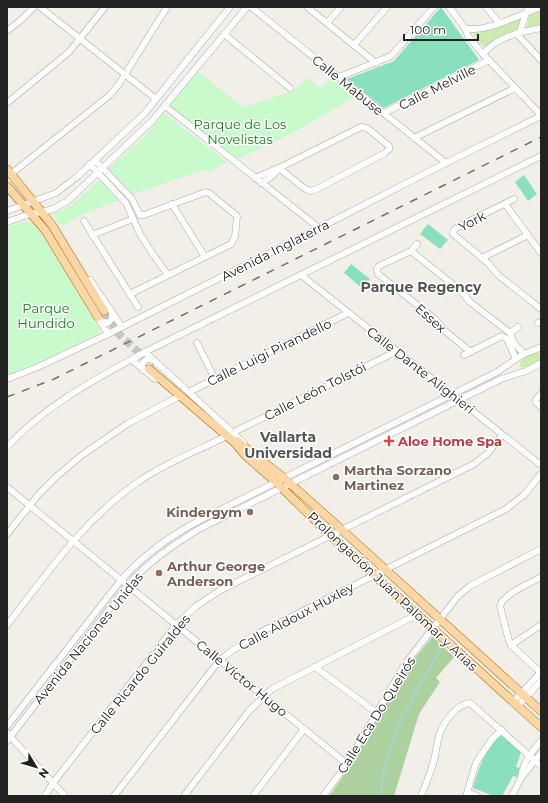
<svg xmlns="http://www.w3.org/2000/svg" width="548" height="803" font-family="Montserrat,sans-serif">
  <rect width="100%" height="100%" fill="#f2efe9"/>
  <g fill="#cdebb0">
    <path d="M541 10V25L526 28 530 14Z"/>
    <path d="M522 17 518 30 499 37 486 48 483 46 473 35 475 33H479Z"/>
    <path d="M537 352 541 354V360L527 368 520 367V362L528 355Z"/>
  </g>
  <path fill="#add19e" d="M433 636 454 657 436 678 440 682 419 714 394 796H329L348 769 405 670Z"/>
  <g fill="#c8facc">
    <path d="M198 71 244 108 297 89 307 77 321 89 330 78 353 98 293 133 238 159 169 106Z"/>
    <path d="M164 113 227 162 210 172 203 170 134 194 108 169 143 138Z"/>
    <path d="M99 180 119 200 82 215 62 226 52 215 71 206Z"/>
    <path d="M26 221 33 223 39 229 100 330 99 333C68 348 39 363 7 375V227Z"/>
  </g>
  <g fill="#88e0be">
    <path d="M441 7 479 60 384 108 347 79 394 61Z"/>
    <path d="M524 175 537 194 528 201 515 182Z"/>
    <path d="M428 224 448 240 440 249 420 234Z"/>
    <path d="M351 264 370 279 363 289 344 273Z"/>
    <path d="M501 735 521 752 516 767 520 768 517 777 513 776 502 796H494L473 788C479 767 485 750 501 735Z"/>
  </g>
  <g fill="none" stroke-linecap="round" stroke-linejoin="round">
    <path stroke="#aad3df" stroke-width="1.5" d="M381 796C383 742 413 694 441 650"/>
    <path stroke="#c8c6c1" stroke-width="8" stroke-dasharray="8 4" stroke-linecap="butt" d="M104 311 118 333 153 366"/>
    <g stroke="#a9a9a9" stroke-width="7">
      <g id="minor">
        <path d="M40 7 156 99"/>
        <path d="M251 7 446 163"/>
        <path d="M307 7 376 63"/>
        <path d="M449 7 465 28 468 36 483 54 541 115"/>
        <path d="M486 7 499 23"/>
        <path d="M327 23 341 7"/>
        <path d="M465 28C483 34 522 14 541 7"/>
        <path d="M7 31 21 20 34 7"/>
        <path d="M520 32 526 13 529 7"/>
        <path d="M516 33 541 60"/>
        <path d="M224 34 290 88"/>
        <path d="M354 45 387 7"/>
        <path d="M483 54C498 36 519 33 541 28"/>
        <path d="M339 77 391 56 434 7"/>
        <path d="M7 103 69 52 105 7"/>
        <path d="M165 106 319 228"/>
        <path d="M384 113 489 60"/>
        <path d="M414 138 515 88"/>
        <path d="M95 160 132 199 140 215H144L206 192 209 193 237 216 235 237 231 244 130 294"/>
        <path d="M90 164 126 203 140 234 152 253 168 275"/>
        <path d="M11 174 110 95 119 84 167 7"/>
        <path d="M255 178 269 172 279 168 361 127 367 128 389 146V149L385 153 317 189 310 191 304 188 279 168"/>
        <path d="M261 183 271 177 278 170"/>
        <path d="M514 199 456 228 454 230 453 234 488 263 498 275 541 309"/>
        <path d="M172 204 205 257"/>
        <path d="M505 204 541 253"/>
        <path d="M7 211 56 193 78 176 144 114 230 7"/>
        <path d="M84 221 138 307"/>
        <path d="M7 222 30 214 42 212 53 209 66 202 75 194 152 121 247 7"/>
        <path d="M92 235 133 219"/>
        <path d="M417 244 411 251 379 266 377 269 378 274 435 319 445 331 471 352"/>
        <path d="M411 251 461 291 470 302 510 333C512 341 518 349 524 353"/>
        <path d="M482 258 528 235"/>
        <path d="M301 275 541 465"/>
        <path d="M90 280 122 327"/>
        <path d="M96 315 108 334"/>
        <path d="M100 321 108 323 112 319V315"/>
        <path d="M538 323 541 322"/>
        <path d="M510 333 518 327"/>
        <path d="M197 343 215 379"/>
        <path d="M145 352 244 443"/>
        <path d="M464 355 502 336 507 339 516 359"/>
        <path d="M132 360 155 379"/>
        <path d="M143 370 142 364 145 360 149 359 154 360"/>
        <path d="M7 379 38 367 108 334 319 228 446 163 541 116"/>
        <path d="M189 392 348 313"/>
        <path d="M541 394 536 399V402L541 407"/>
        <path d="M234 432 397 351"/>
        <path d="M7 447C45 405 96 379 145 352L541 156"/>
        <path d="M7 487 347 764"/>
        <path d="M7 534 39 494 56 477 82 455 127 424 178 397"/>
        <path d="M541 577C531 583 503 594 500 606L509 641 511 645 541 673"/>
        <path d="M7 625C46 575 82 522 135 484 162 465 194 452 223 438"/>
        <path d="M511 645 541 625"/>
        <path d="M315 667 377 713"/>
        <path d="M513 702 541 672"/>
        <path d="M518 706 541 681"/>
        <path d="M7 726 121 580C145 553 174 533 206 517L497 372 522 355 541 347"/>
        <path d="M7 733 65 796"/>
        <path d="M7 741 128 585C148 562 173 545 199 529L501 379 526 371 541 363"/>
        <path d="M521 778C522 763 532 752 541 741"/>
        <path d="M468 792 477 796"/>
        <path d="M45 796 53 783 176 625 195 607 219 591 474 464 488 453 502 435"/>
        <path d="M114 796 215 666 225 656 253 636 506 509 524 495 541 474"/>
        <path d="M184 796 249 711 272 689 418 614"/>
        <path d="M253 796 304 729"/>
        <path d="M323 796 347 764 405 664 458 596 470 586 541 549"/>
        <path d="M421 796C425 786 429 777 432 767 436 757 436 746 439 736 443 723 456 704 470 703L541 766"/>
        <path d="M466 796 476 763 492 739 502 730"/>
        <path d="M512 796 521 778 541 753"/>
      </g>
    </g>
    <g stroke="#a06b00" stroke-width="9">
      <g id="major">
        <path d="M7 169 52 225 104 311"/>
        <path d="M7 186 45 230 98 317"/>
        <path d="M149 369 235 443 246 456 276 482 331 536 541 727"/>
        <path d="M237 441 284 478 342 530 541 711"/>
      </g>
    </g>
    <use href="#minor" stroke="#fff" stroke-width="6"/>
    <use href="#major" stroke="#fcd6a4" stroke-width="8"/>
    <path stroke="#707070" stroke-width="1.5" stroke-dasharray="8 8" stroke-linecap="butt" d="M7 397 54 379 541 137"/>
  </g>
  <path fill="#e0444e" stroke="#fff" stroke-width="1.5" d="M387 435h4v4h4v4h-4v4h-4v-4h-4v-4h4z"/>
  <g fill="#8d6e63" stroke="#fff" stroke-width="1.5">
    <circle cx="336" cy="477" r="4"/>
    <circle cx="250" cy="512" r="4"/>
    <circle cx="159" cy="573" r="4"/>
  </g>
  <g text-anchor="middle" stroke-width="3" stroke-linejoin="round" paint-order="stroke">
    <g font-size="13" fill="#222" stroke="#fff">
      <text transform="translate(348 85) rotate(39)" y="5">Calle Mabuse</text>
      <text transform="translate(437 87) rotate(-27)" y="5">Calle Melville</text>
      <text transform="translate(472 221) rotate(-28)" y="5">York</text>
      <text transform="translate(275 250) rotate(-27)" y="5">Avenida Inglaterra</text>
      <text transform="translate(431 318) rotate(42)" y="5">Essex</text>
      <text transform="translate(269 352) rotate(-26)" y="5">Calle Luigi Pirandello</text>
      <text transform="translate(421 370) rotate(38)" y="5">Calle Dante Alighieri</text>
      <text transform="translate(315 391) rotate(-27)" y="5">Calle León Tolstói</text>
      <text transform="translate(393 591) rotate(43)" y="5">Prolongación Juan Palomar y Arias</text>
      <text transform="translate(296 616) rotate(-28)" y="5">Calle Aldoux Huxley</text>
      <text transform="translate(88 638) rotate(-51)" y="5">Avenida Naciones Unidas</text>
      <text transform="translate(140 674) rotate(-51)" y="5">Calle Ricardo Güiraldes</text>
      <text transform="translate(242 678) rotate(39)" y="5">Calle Víctor Hugo</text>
      <text transform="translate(376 715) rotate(-58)" y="5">Calle Eca Do Queirós</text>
    </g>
    <g font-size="13" fill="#0c8416" stroke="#fff">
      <text x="240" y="129">Parque de Los<tspan x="240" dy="15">Novelistas</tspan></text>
      <text x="46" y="313">Parque<tspan x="46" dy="15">Hundido</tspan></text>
    </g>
    <g font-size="13" font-weight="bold" fill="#be3a42" stroke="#fff" text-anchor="start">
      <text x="398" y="446">Aloe Home Spa</text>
    </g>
    <g font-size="13" font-weight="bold" fill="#785e54" stroke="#fff" text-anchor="start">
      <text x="344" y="475">Martha Sorzano<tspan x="344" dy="15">Martinez</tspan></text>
      <text x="242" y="517" text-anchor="end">Kindergym</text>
      <text x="167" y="571">Arthur George<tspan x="167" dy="15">Anderson</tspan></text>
    </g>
    <g font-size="14" font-weight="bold" fill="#555" stroke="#fff">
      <text x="421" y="292">Parque Regency</text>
      <text x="288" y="442">Vallarta<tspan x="288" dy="16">Universidad</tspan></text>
    </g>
  </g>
  <rect width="548" height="803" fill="none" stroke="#222222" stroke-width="16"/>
  <g transform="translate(36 767) rotate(128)" stroke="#ffffff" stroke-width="3" paint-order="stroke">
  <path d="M0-3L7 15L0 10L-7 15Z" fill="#222222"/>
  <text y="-6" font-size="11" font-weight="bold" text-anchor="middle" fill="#222222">N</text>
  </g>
  <path d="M404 34v6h74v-6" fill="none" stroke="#222222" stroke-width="2"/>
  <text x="410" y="34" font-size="12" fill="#222222" stroke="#ffffff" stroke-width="3" paint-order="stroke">100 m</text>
</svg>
